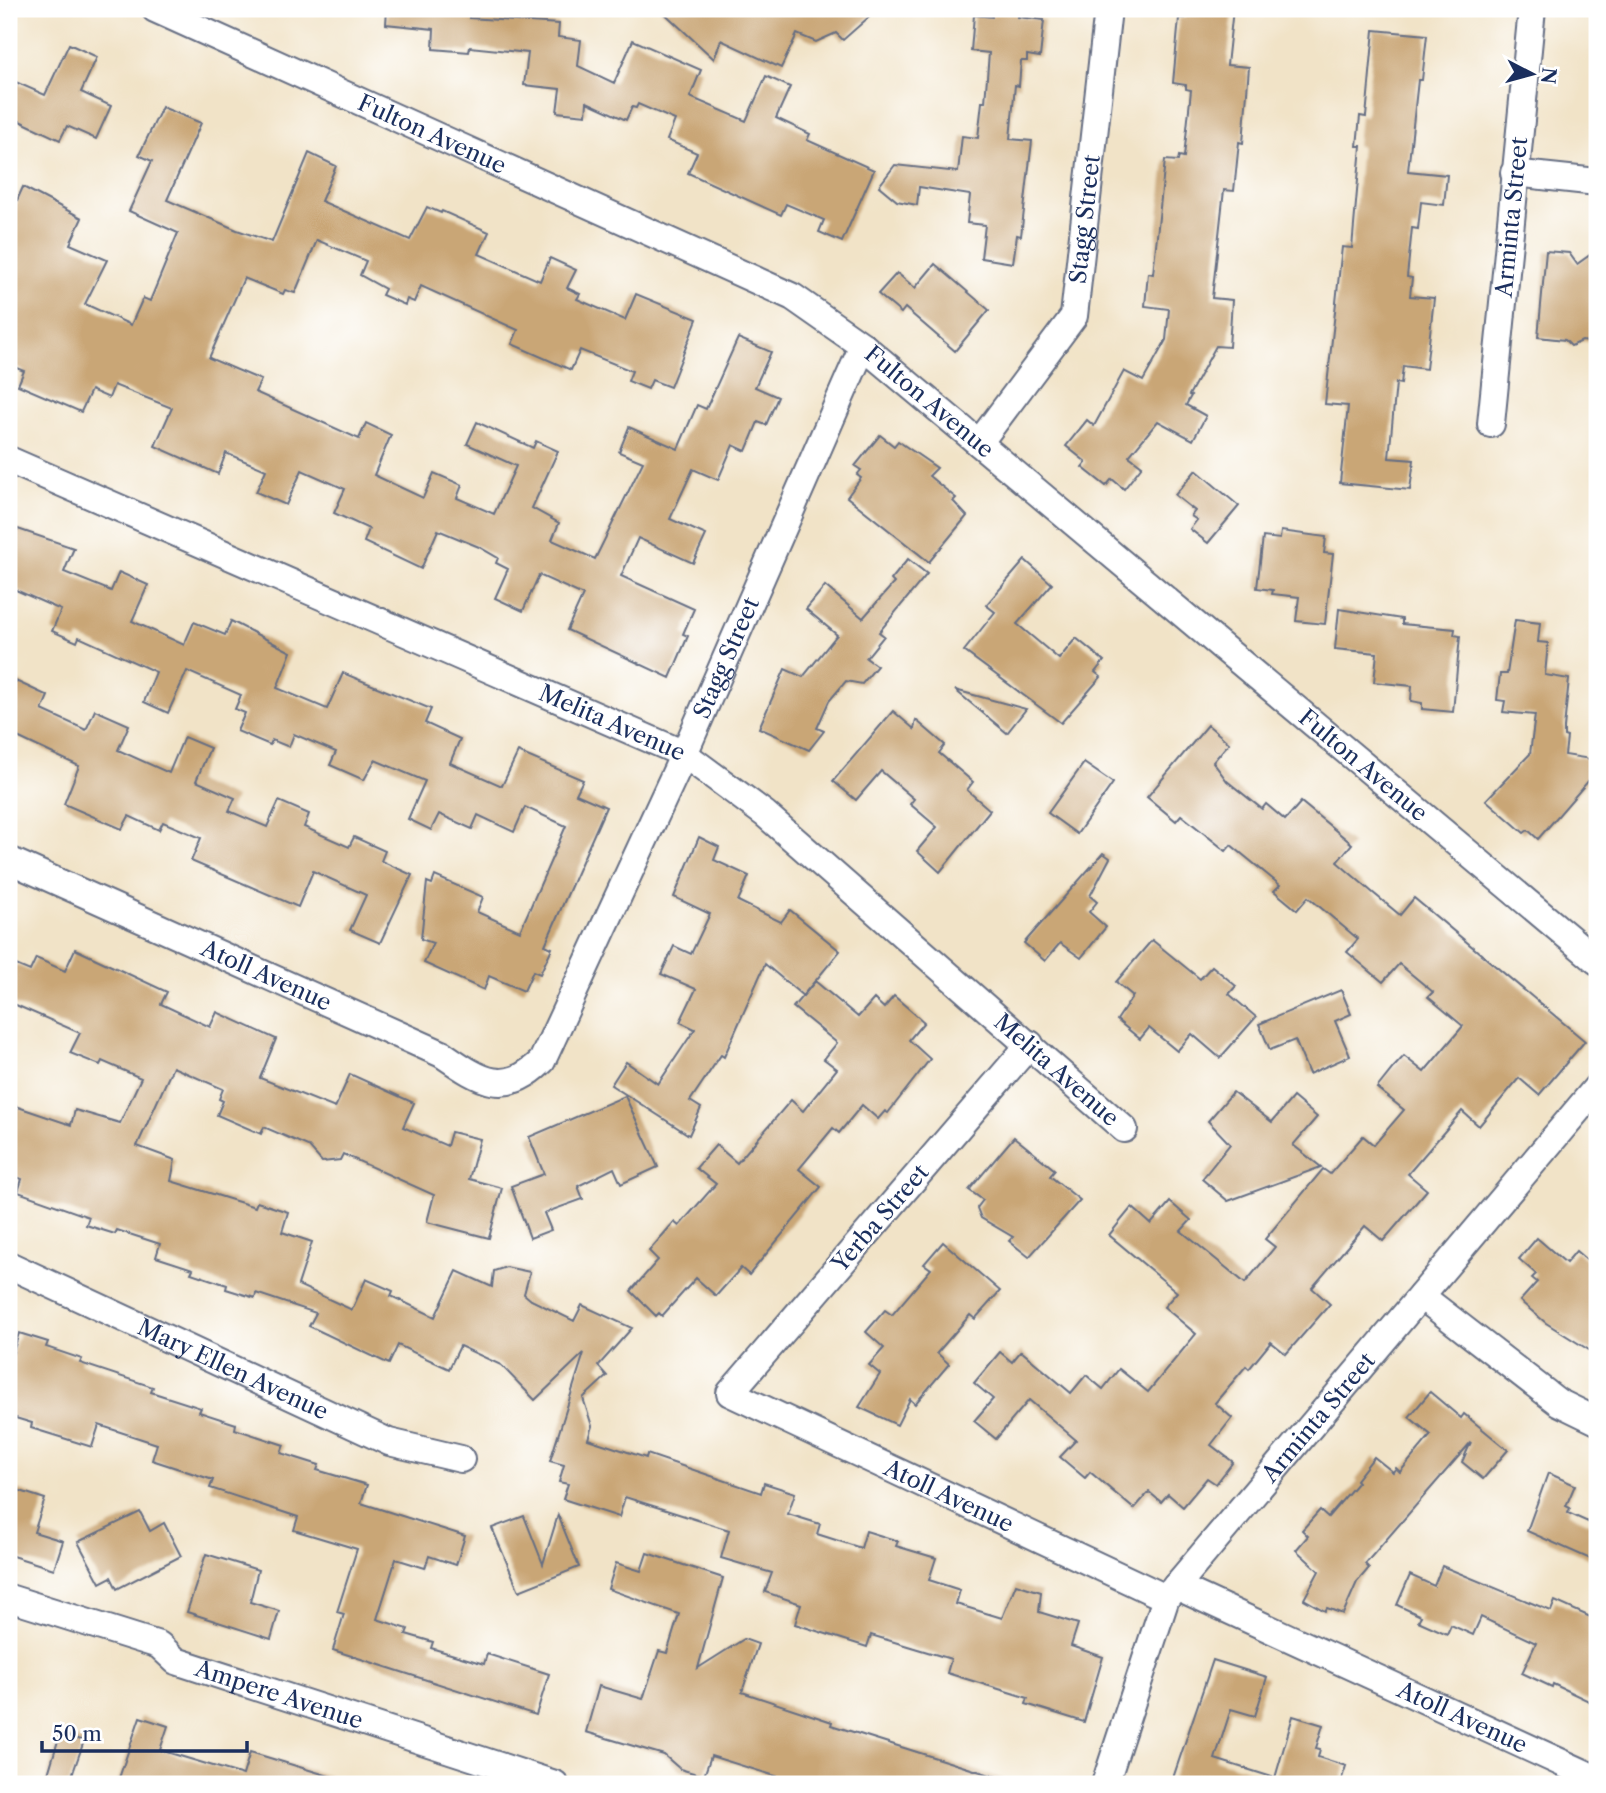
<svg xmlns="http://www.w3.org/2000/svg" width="1606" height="1793" font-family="'Libre Caslon Text',serif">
  <rect width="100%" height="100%" fill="#fff"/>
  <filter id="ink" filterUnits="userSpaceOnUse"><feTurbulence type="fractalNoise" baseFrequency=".0143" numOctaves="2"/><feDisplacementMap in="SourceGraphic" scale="14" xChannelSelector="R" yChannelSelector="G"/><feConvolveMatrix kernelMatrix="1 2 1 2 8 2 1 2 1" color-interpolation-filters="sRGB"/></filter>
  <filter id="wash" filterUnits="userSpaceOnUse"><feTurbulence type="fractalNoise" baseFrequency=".00686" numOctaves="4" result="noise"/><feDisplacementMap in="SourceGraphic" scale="28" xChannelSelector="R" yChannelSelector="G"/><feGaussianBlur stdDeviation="1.57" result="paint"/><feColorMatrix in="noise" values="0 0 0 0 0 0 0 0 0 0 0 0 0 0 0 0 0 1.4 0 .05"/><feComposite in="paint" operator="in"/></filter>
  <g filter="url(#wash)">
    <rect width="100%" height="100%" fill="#f1e3c7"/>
    <g id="blocks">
      <g fill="#c9a676">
        <path d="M387 9H470L469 18 559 24 558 37 581 40 578 66 614 83 633 40 701 70 690 97 746 121 766 76 790 87 776 118 810 134 807 140 874 170 842 242 819 232 824 220 786 204 781 215 688 173 697 153 667 140 675 120 638 104 636 108 632 107 626 120 587 102 586 115 557 112 560 89 524 85 528 53 470 47 469 52 433 49 434 29 386 24Z"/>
        <path d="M660 9H878L843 40 836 33 816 42 797 34 781 68 721 40 714 59Z"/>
        <path d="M993 9H1019L1018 17 1044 20 1040 57 1027 55V61H1021L1019 86 1015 85 1010 139 1032 141 1021 236 1017 235 1013 263 981 258 985 225 967 223 970 195 919 187 917 205 897 201 879 186 895 165 958 172 962 136 978 138 982 102H985L989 53 971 51 974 15 992 17Z"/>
        <path d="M1186 9H1233L1227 65 1249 67 1243 143 1239 142 1234 191 1224 190 1212 298 1232 300 1229 347 1216 346 1189 395 1191 396 1186 405 1206 416 1193 440 1158 421 1129 456 1142 466 1124 489 1112 479 1106 486 1082 467 1086 462 1066 446 1087 420 1094 426 1124 371 1143 381 1166 340 1169 309 1145 306 1148 273 1153 274 1165 160 1178 161 1179 156 1184 157 1191 90 1186 89V85L1173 83 1179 18H1185Z"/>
        <path d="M1374 30 1427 35 1422 80H1418L1408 171 1447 175 1444 205 1421 202 1418 229 1412 228 1407 277 1412 278 1410 296 1434 298 1426 369 1403 366 1401 384 1396 383 1389 458 1414 460 1410 490 1340 483 1348 406 1325 404 1342 247 1352 248 1361 146H1357L1360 116 1366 117Z"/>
        <path d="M69 44 97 57 81 92 111 106 96 139 67 126 60 140 9 116V79L45 95Z"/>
        <path d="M162 107 201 123 167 200 237 230 272 242 309 153 336 166 321 201 410 240 427 207 441 213 442 211 489 232 479 254 540 281 550 258 576 270 567 288 580 294 577 299 625 320 636 294 697 319 670 387 652 380 648 389 628 381 632 371 580 350 571 370 512 344 518 330 421 286 414 302 407 299 405 305 382 295 385 289 360 275 366 261 317 240 295 293 285 290 283 294 244 278 209 358 261 380 255 392 359 439 366 423 391 435 374 475 423 498 434 473 462 485 457 498 494 514 516 466 467 444 477 422 533 448 536 441 558 451 532 508 559 523 552 540 595 559 643 462 619 452 629 427 678 449 697 405 706 409 738 338 771 352 755 387 778 397 766 425 758 422 746 451 733 445 718 480 693 469 670 519 706 535 693 563 638 538 621 576 694 609 683 634 688 636 670 678 567 630 583 595 539 575 523 611 495 598 508 569 496 563 498 558 479 547 438 530 421 569 364 542 369 529 334 513 345 489 302 470 286 505 256 492 266 470 226 453 218 474 155 446 172 408 114 385 109 398 91 390 81 412 18 385 24 371 9 365V218L23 187 82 218 70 244 107 260 85 304 131 325 143 298 150 301 178 233 129 211 152 161 139 155Z"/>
        <path d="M1597 250V343L1582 341 1571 346 1565 340 1538 337 1546 251 1569 253 1577 264Z"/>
        <path d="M935 264 989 310 955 351 905 308 901 313 878 294 897 273 915 288Z"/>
        <path d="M880 435 894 446 898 441 937 468 929 476 956 498 953 501 967 516 929 562 847 497 861 478 857 475 861 470 855 466Z"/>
        <path d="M1196 470 1239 506 1208 543 1190 529 1197 520 1191 516 1195 511 1175 495Z"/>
        <path d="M9 526 74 548 64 572 111 591 119 572 148 585 132 621 184 645 194 622 225 635 231 621 291 652 277 688 327 709 343 673 431 709 425 723 460 739 450 763 502 786 518 752 583 780 576 794 606 807 545 945 552 948 540 974 533 971 524 991 489 976 484 990 424 963 433 943 421 939 427 882 432 884 435 876 483 897 477 912 520 931 566 826 525 807 514 832 478 815 472 829 439 814 431 830 408 819 425 781 375 760 364 780 330 765 336 752 294 734 289 747 272 740 270 745 237 731 245 713 235 709 241 695 187 671 168 713 144 702 156 672 79 637 77 642 52 631 61 610 9 587Z"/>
        <path d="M1281 531 1326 537 1324 553 1333 554 1325 624 1296 621 1299 597 1272 594 1273 590 1257 588 1263 537 1280 539Z"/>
        <path d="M908 559 927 574 879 632 884 636 866 658 877 666 862 684 846 681 829 701 817 728 824 731 809 750 759 728 785 669 803 677 837 635 806 609 825 586 863 618 894 583 891 580Z"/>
        <path d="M1025 560 1052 584 1017 624 1059 659 1076 638 1104 661 1095 672 1101 677 1061 723 964 651 995 612 986 605Z"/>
        <path d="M1339 609 1402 619V624L1455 629 1454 635 1460 636 1453 712 1422 709V703L1411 701 1412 686 1374 682 1377 653 1335 649Z"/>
        <path d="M1515 620 1540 623 1538 642 1548 643 1545 675 1569 679 1564 728V736L1567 737 1565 755 1597 760V771L1538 839 1528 830 1524 833 1486 800 1530 754 1535 715 1503 712 1505 701 1497 700 1500 674H1507Z"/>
        <path d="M9 678 48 696 42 710 86 730 95 710 129 725 118 750 169 773 184 737 210 748 196 781 235 798 229 811 267 827 279 801 309 814 304 827 349 847 354 837 385 851 381 861 412 875 380 943 350 930 366 895 313 871 298 907 191 861 201 838 163 822 159 830 129 816 122 829 64 804 79 766 9 733Z"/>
        <path d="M955 690 1026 709 1007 733Z"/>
        <path d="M893 711 914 729 916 720 945 745 939 753 973 782 967 790 990 810 940 872 917 851 937 827 910 804 914 799 881 771 856 800 833 781Z"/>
        <path d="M1208 725 1229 743 1213 762 1227 781 1262 809 1266 804 1285 820 1301 802 1352 844 1337 862 1372 892 1400 915 1414 898 1585 1041 1539 1095 1519 1078 1479 1126 1462 1111 1408 1174 1427 1190 1383 1241 1365 1226 1341 1254 1312 1288 1330 1304 1286 1354 1271 1342 1249 1369 1246 1366 1215 1403 1232 1418 1211 1445 1233 1462 1216 1484 1207 1478 1183 1507 1168 1494 1161 1502 1149 1492 1134 1509 1090 1472 1085 1478 1060 1457 1076 1440 1029 1400 996 1439 974 1421 993 1399 974 1383 1000 1352 1012 1362 1021 1351 1071 1393 1086 1375 1103 1389 1119 1369 1148 1392 1196 1334 1164 1307 1177 1292 1109 1235 1132 1207 1151 1224 1170 1202 1191 1220 1181 1231 1245 1283 1275 1247 1265 1239 1323 1169 1330 1174 1363 1136 1374 1145 1404 1110 1377 1088 1393 1068 1404 1056 1424 1072 1463 1026 1428 997 1433 992 1399 964 1383 982 1347 952 1358 939 1308 897 1297 910 1274 891 1280 885 1231 845 1226 851 1181 815 1176 821 1147 797Z"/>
        <path d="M1084 763 1113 783 1077 834 1048 813Z"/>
        <path d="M699 837 719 847 714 860 749 876 738 901 781 922 790 910 840 951 803 996 765 964 724 1057 721 1055 690 1101 701 1108 689 1135 611 1085 626 1062 658 1084 695 1029 680 1022 696 989 661 974 674 946 691 954 710 914 674 897Z"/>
        <path d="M1103 853 1110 858 1090 896 1097 902 1089 912 1106 927 1081 958 1060 943 1045 961 1024 943Z"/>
        <path d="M1152 940 1200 979 1212 966 1236 986 1229 994 1256 1017 1220 1058 1192 1034 1177 1051 1149 1028 1140 1039 1117 1020 1133 996 1116 982Z"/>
        <path d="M75 949 167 992 161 1004 210 1027 217 1012 276 1039 260 1078 335 1108 350 1074 414 1103 403 1127 447 1146 451 1132 480 1139 469 1179 502 1188 489 1238 427 1222 434 1195 343 1154 340 1160 322 1162 308 1146 264 1127 261 1134 217 1115 223 1101 219 1099 223 1089 173 1067 137 1146 175 1160 171 1181 255 1207 257 1202 288 1212 282 1232 312 1242 298 1285 352 1310 366 1279 393 1291 391 1296 435 1317 457 1271 492 1287 494 1271 506 1267 530 1272 524 1294 531 1300 574 1321 582 1305 632 1328 598 1366 607 1376 583 1398 592 1426 588 1439 646 1458 647 1454 761 1493 764 1483 795 1493 788 1514 820 1524 817 1534 861 1548 866 1531 898 1541 896 1546 936 1558 929 1580 960 1590 956 1604 1002 1618 1016 1584 1041 1592 1039 1612 1078 1624 1071 1646 1103 1657 1084 1722 1026 1704 1028 1698 947 1673 951 1659 871 1635 867 1647 795 1624 801 1604 765 1592 772 1573 721 1558 729 1530 625 1497 619 1517 563 1499 568 1484 559 1482 564 1465 550 1461 584 1353 535 1400 501 1365 460 1346 449 1369 398 1345 389 1364 309 1326 316 1313 256 1293 255 1298 226 1289 227 1285 191 1273 193 1269 156 1257 160 1244 117 1230 115 1234 86 1225 89 1217 18 1192 22 1179 9 1174V1104L71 1125 75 1110 120 1123 141 1078 102 1061 100 1065 70 1053 80 1033 9 1002V962L30 971 36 958 65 971Z"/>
        <path d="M815 981 858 1017 874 999 884 1008 894 996 924 1022 909 1040 930 1059 888 1113 885 1111 878 1119 862 1105 839 1133 833 1128 799 1169 821 1187 749 1275 741 1268 716 1296 696 1278 662 1316 659 1313 656 1316 631 1291 658 1260 649 1251 674 1222 679 1226 716 1184 696 1168 716 1145 737 1163 791 1100 803 1111 837 1069 824 1059 837 1043 793 1007Z"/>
        <path d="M1341 990 1351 1014 1335 1021 1350 1056 1309 1074 1295 1040 1270 1050 1259 1024Z"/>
        <path d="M1233 1092 1272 1122 1293 1097 1317 1117 1293 1145 1321 1167 1228 1201 1202 1179 1230 1144 1208 1121Z"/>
        <path d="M625 1096 658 1167 621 1184 614 1168 578 1186 583 1199 544 1213 551 1230 530 1238 511 1186 544 1174 529 1137Z"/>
        <path d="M1014 1137 1055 1170 1050 1176 1080 1200 1029 1257 1009 1241 1013 1237 981 1218 977 1208 983 1200 969 1190Z"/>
        <path d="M1537 1238 1566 1263 1576 1251 1597 1269V1355L1546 1323 1520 1301 1537 1282 1532 1278 1536 1274 1519 1259Z"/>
        <path d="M943 1242 1000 1291 975 1319 970 1315 937 1353 949 1364 915 1404 910 1399 897 1425 859 1407 880 1374 869 1365 884 1348 866 1332 885 1310 892 1315 931 1269 924 1264Z"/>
        <path d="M19 1333 48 1342 46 1347 82 1359 80 1363 153 1387 151 1392 201 1408 199 1412 236 1424 235 1429 284 1445 281 1453 319 1465 317 1470 367 1485 361 1503 465 1536 456 1565 429 1556 425 1568 396 1559 377 1619 408 1629 406 1634 433 1642 431 1648 484 1664 487 1654 549 1674 536 1715 333 1650 344 1614 337 1612 357 1549 294 1530 298 1517 210 1488 213 1480 152 1460 157 1444 99 1425 92 1447 31 1428 32 1423 9 1416V1365Z"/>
        <path d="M1430 1392 1461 1418 1464 1414 1508 1450 1483 1479 1462 1462 1471 1442 1365 1564 1369 1568 1357 1582 1343 1614 1327 1608 1325 1611 1304 1599 1319 1571 1296 1550 1308 1536 1302 1530 1320 1510 1328 1517 1358 1482 1356 1480 1374 1457 1393 1472 1396 1468 1400 1472 1431 1435 1409 1417Z"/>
        <path d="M1548 1473 1575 1485 1566 1506 1570 1508 1568 1513 1597 1526V1562L1527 1531Z"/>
        <path d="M14 1489 45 1499 34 1532 63 1541 54 1569 9 1555V1490Z"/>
        <path d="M140 1512 150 1531 164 1523 181 1556 117 1589 111 1577 100 1583 78 1542Z"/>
        <path d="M558 1515 579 1567 519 1591 492 1528 524 1516 543 1564Z"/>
        <path d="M647 1553 723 1578 698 1668 744 1639 758 1644 742 1692 832 1722 831 1725 1003 1779 1002 1784H783L785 1779 711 1756 704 1776 680 1769 664 1755 586 1732 599 1686 643 1699 659 1651 667 1653 679 1614 608 1589 616 1563 641 1571Z"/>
        <path d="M206 1554 258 1570 250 1602 279 1611 271 1639 187 1612Z"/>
        <path d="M1442 1566 1551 1611 1555 1601 1597 1620V1705L1553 1684 1552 1687 1522 1673 1536 1643 1481 1617 1473 1635 1451 1625 1447 1634 1418 1621 1421 1616 1397 1605 1410 1575 1434 1586Z"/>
        <path d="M1213 1660 1267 1677 1255 1716 1231 1709 1215 1759 1275 1778 1293 1716 1323 1725 1316 1748 1320 1749 1318 1757 1346 1766 1340 1784H1171Z"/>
        <path d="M140 1717 168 1726 160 1750 243 1775 250 1752 339 1779 338 1784H117Z"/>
        <path d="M60 1734 84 1741 69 1784H45Z"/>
      </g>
    </g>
  </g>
  <g filter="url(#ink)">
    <use href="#blocks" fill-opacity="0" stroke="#666e83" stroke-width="2"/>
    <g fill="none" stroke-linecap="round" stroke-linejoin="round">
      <g stroke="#666e83" stroke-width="30">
        <g id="minor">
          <path id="s1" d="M155 9 793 297 863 346 1597 961"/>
          <path d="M1514 173 1597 182"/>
          <path id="s2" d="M1491 424 1532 9"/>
          <path id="s3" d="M979 443 1074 316 1108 9"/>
          <path id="s4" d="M9 460 684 754 765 814 1124 1129"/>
          <path id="s5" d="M9 860 442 1054C480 1080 504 1098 542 1061L684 754 863 346"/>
          <path id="s6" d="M1030 1044 730 1393 1166 1598"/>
          <path id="s7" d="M9 1265 389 1442 461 1459"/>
          <path d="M1421 1296 1558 1402 1597 1421"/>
          <path id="s8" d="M1176 1586 1597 1779"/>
          <path id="s9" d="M9 1598 159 1645 176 1661 555 1784"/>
          <path id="s10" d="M1105 1784 1166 1598 1597 1087"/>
        </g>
      </g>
      <use href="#minor" stroke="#fff" stroke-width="26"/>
    </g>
  </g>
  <g text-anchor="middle" stroke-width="5" stroke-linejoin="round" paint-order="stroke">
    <g font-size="23" fill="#1b2f5e" stroke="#fff">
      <text dy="8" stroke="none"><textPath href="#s1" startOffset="304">Fulton Avenue</textPath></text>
      <text dy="8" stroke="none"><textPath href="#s2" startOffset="208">Arminta Street</textPath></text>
      <text dy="8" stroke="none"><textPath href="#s3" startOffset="256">Stagg Street</textPath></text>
      <text dy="8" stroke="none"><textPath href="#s1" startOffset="872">Fulton Avenue</textPath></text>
      <text dy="8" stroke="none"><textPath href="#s5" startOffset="1031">Stagg Street</textPath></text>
      <text dy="8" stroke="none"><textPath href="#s4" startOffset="658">Melita Avenue</textPath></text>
      <text dy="8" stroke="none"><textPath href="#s1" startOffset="1438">Fulton Avenue</textPath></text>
      <text dy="8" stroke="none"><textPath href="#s5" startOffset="282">Atoll Avenue</textPath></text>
      <text dy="8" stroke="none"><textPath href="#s4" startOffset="1225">Melita Avenue</textPath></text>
      <text transform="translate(880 1218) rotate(-49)" y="8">Yerba Street</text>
      <text dy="8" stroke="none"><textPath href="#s7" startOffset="247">Mary Ellen Avenue</textPath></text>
      <text dy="8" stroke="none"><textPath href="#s10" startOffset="432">Arminta Street</textPath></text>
      <text dy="8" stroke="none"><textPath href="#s6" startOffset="702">Atoll Avenue</textPath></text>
      <text dy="8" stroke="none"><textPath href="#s9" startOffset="289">Ampere Avenue</textPath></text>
      <text dy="8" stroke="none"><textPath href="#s8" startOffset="315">Atoll Avenue</textPath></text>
    </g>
  </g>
  <rect width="1606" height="1793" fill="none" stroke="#fff" stroke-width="35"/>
  <g transform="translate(1532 74) rotate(96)" stroke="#ffffff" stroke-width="5" paint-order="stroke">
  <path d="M0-5L12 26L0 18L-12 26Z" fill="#1b2f5e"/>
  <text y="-10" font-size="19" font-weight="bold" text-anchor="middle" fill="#1b2f5e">N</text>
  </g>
  <path d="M42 1741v10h205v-10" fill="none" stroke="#1b2f5e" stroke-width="3.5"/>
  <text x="52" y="1741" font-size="21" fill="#1b2f5e" stroke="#ffffff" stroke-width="5" paint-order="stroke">50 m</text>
</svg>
